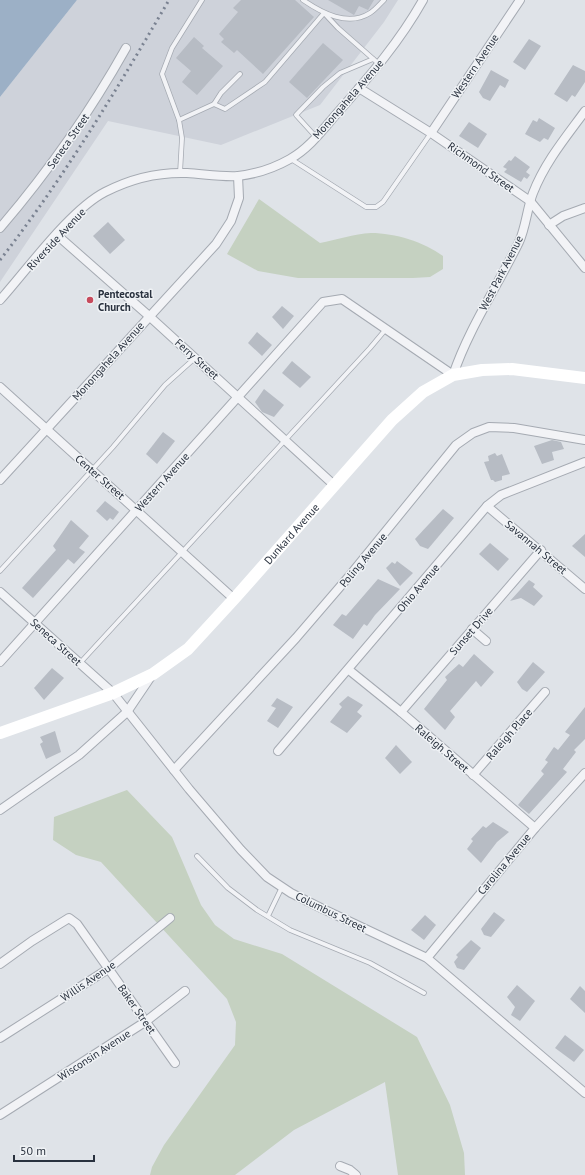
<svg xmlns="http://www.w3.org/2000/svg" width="585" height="1175" font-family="'PT Sans',sans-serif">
<rect width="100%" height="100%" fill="#dfe3e8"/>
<path fill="#ced2da" d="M 77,0 L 398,0 L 384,22 L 320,105 L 221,145 L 108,121 L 0,282 L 0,97 Z"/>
<g fill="#c5d1c1">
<path d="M 259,199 L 320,243 C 336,240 354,234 371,233 C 395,233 424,242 443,256 L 443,269 L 430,277 L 413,278 L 298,278 L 258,271 L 227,254 Z"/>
<path d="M 127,790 L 172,837 L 201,905 L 215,925 L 234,939 L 282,954 L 417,1037 L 450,1105 L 464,1153 L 465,1175 L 398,1175 L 385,1082 L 294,1130 L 235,1175 L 150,1175 L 152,1167 L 164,1145 L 235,1045 L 236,1022 L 227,999 L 101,862 L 76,855 L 53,840 L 54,817 Z"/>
</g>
<path fill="#9cb0c6" d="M 0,0 L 77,0 L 0,97 Z"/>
<g fill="#b7bcc4">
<path d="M 241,0 L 295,0 L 314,17 L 263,74 L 237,50 L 234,53 L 221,42 L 224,39 L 219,34 L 238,12 L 233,8 Z"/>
<path d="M 328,0 L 374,0 L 368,10 L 359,6 L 354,15 Z"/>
<path d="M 194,37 L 204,46 L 202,48 L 223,66 L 197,95 L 182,82 L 191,71 L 176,58 Z"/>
<path d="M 529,39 L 541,46 L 525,70 L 513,62 Z"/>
<path d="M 323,43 L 343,60 L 307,98 L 289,82 Z"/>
<path d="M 573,65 L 585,71 L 585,82 L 575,97 L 572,95 L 567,102 L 554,94 Z"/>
<path d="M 491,70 L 509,80 L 505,88 L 500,85 L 490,101 L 483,98 L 479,92 Z"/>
<path d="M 539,118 L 555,128 L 548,140 L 544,138 L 540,142 L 525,134 L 533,120 L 537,122 Z"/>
<path d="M 469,122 L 487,134 L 478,148 L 459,136 Z"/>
<path d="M 515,156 L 530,167 L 526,172 L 530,175 L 527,179 L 524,177 L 521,182 L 504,172 L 507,169 L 503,167 L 509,160 L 511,161 Z"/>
<path d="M 108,222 L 125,240 L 110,254 L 93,236 Z"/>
<path d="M 282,306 L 294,316 L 283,329 L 272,317 Z"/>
<path d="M 257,332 L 272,345 L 262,356 L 248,343 Z"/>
<path d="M 292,361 L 311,377 L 300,388 L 282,373 Z"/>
<path d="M 264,389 L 284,405 L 274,417 L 262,412 L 255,402 Z"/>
<path d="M 163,432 L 175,441 L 157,464 L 146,454 Z"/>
<path d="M 552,440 L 561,442 L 564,449 L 552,452 L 554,460 L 542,464 L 534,446 Z"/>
<path d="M 495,453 L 497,456 L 502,454 L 510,474 L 502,476 L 502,480 L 495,482 L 493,480 L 491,480 L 484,462 L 489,461 L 488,456 Z"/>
<path d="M 105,501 L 119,512 L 113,520 L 110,518 L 107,521 L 96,511 Z"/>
<path d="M 443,509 L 454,518 L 428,549 L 420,546 L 415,539 Z"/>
<path d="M 71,520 L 89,536 L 79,548 L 85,552 L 74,564 L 68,559 L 33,598 L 22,588 L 56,550 L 53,546 Z"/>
<path d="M 585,534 L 585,557 L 572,546 Z"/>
<path d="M 490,543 L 509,559 L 498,571 L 479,554 Z"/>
<path d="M 397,561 L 413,573 L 400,586 L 386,568 L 392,562 L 395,564 Z"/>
<path d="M 378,579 L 400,589 L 375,615 L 367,626 L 364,624 L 353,639 L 333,625 L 342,614 L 346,616 Z"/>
<path d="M 529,580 L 535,584 L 533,587 L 543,596 L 534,606 L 521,598 L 510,601 Z"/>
<path d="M 474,654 L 494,672 L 481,687 L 476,681 L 450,711 L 455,717 L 445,730 L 424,709 L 447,680 L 445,677 L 459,664 L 463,667 Z"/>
<path d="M 533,662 L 545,672 L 527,692 L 522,689 L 517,682 Z"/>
<path d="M 52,668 L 64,678 L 44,700 L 34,688 Z"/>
<path d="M 348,696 L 363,705 L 357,712 L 362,716 L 347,733 L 330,722 L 342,707 L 339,704 Z"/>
<path d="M 277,698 L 293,707 L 278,728 L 267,721 L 276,708 L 271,706 Z"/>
<path d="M 585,707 L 585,739 L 574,750 L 576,752 L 563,769 L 567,772 L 529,814 L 518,805 L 544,774 L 541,771 L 548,762 L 545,760 L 554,747 L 558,750 L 570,735 L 565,732 Z"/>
<path d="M 55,731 L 61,752 L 46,759 L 40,744 L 43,742 L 40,737 Z"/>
<path d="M 396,745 L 412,762 L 400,774 L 385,758 Z"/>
<path d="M 493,822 L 509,832 L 497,842 L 481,863 L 467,849 L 473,841 L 471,839 L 483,826 L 486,828 Z"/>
<path d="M 494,912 L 505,920 L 491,937 L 484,935 L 481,929 Z"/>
<path d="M 425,915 L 436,925 L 424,940 L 411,930 Z"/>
<path d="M 471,940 L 481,948 L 464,970 L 457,968 L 454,962 L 458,957 L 456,955 Z"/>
<path d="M 517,985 L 535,1001 L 520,1021 L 511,1015 L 515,1007 L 507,997 Z"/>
<path d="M 580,986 L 585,991 L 585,1013 L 570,999 Z"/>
<path d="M 565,1035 L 584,1050 L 574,1062 L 555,1048 Z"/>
</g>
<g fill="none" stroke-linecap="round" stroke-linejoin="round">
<defs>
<g id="lane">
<path d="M 303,0 C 322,13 348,27 370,13 C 375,10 380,4 384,0"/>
<path d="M 214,104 L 221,93 L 240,74"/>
<path d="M 179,120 L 214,104 L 225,109 L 265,82 L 324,13 L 338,28 L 379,64"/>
<path d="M 316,137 L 296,115 L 323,87 L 340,73 L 373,59"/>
<path d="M 291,159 L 366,207 L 376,207 L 383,202 L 431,133"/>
<path d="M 180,173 L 182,138 L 179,120 L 162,74 L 172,48 L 202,0"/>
<path d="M 0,571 L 113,447 L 165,385 L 195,358"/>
<path d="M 80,663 L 370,348 L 386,329"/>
<path d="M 197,856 L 228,888 L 257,910 L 290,930 L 370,963 L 424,993"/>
<path d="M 268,916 L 282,887"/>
</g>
<g id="street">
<path d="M 359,88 L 431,133 L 530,201 L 585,268"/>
<path d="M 431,133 L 520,0"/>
<path d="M 549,225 L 563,216 L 585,208"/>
<path d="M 0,228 C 48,172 90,112 126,48"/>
<path d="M 57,235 L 149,316 L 334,485"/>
<path d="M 0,300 C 27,270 70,210 105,192 C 130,179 158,172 187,173 C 204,174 221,177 238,176 C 256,174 274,168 290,159 C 310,148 324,128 339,111 C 370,76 400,41 423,0"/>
<path d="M 0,387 L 234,599"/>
<path d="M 0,480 L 216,244 L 231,221 L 239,198 L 238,176"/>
<path d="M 487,506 L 585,589"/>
<path d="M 0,592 L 113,693 L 189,789 L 241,850 L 267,877 L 291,893 L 321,908 L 427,958 L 585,1093"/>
<path d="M 472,629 L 486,641"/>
<path d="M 0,662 L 323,302 L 342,299 L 453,375 C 469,328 497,287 519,242 C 526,227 527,208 533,193 C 545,162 566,137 585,111"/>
<path d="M 349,670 L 401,712 L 535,828"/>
<path d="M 401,712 L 541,550"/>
<path d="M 278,751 L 487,506 L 501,495 L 585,462"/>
<path d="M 174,770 L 296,638 L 351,574 L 456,445 L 473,433 L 489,427 L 514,428 L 585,440"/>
<path d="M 473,775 L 545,692"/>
<path d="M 0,810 L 79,755 L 127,712 L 152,675"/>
<path d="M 427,958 L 535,828 L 585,773"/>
<path d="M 0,964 L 32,941 L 69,918 L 77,924 L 175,1063"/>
<path d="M 0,1038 L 108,969 L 170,918"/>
<path d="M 0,1115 L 145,1022 L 185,991"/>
<path d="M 340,1166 L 350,1170 L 356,1175"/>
</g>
</defs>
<use href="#lane" stroke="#a5aab2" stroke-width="5.5"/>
<use href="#street" stroke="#a5aab2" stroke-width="10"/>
<use href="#lane" stroke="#f2f3f6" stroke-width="4"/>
<use href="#street" stroke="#f2f3f6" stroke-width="8"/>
<path stroke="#fff" stroke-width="12" id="s1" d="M 0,733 L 113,693 L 153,674 L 188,649 L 234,599 L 392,420 L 423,392 L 453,375 L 482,370 L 512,369 L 585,378"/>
<path stroke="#7a8291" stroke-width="3" stroke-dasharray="2 4" stroke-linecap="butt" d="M 0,260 C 64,178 117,89 169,0"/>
</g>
<circle fill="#c74a5c" stroke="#eff2f5" stroke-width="1.5" cx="90" cy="300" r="4"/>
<g text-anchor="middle" stroke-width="3" stroke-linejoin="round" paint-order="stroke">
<g font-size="11" fill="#29313e" stroke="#eff2f5">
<text transform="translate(475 66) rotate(-56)" y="4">Western Avenue</text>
<text transform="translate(348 99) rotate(-49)" y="4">Monongahela Avenue</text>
<text transform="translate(68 141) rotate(-55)" y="4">Seneca Street</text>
<text transform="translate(481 167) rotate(35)" y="4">Richmond Street</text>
<text transform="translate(56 239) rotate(-47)" y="4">Riverside Avenue</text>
<text transform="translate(501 273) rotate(-63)" y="4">West Park Avenue</text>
<text transform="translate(197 359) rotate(42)" y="4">Ferry Street</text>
<text transform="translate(108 361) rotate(-48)" y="4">Monongahela Avenue</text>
<text transform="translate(100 477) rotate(41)" y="4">Center Street</text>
<text transform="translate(162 482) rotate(-48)" y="4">Western Avenue</text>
<text dy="4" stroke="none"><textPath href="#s1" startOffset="362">Dunkard Avenue</textPath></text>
<text transform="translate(536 547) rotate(40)" y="4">Savannah Street</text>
<text transform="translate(363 560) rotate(-50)" y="4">Poling Avenue</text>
<text transform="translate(418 588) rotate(-50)" y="4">Ohio Avenue</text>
<text transform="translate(471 631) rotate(-49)" y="4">Sunset Drive</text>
<text transform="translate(56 642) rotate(42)" y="4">Seneca Street</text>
<text transform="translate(509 734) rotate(-49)" y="4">Raleigh Place</text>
<text transform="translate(442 748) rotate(41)" y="4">Raleigh Street</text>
<text transform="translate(504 864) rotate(-50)" y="4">Carolina Avenue</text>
<text transform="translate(331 912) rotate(26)" y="4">Columbus Street</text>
<text transform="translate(88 981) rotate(-34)" y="4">Willis Avenue</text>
<text transform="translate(137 1009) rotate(55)" y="4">Baker Street</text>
<text transform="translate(94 1055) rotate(-33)" y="4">Wisconsin Avenue</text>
</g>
<g font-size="11" font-weight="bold" fill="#29313e" stroke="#eff2f5" text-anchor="start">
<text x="98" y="298">Pentecostal<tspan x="98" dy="13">Church</tspan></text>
</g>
</g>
<path d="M14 1155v6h80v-6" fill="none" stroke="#29313e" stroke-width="2"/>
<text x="20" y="1155" font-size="12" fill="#29313e" stroke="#eff2f5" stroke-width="3" paint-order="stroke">50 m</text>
</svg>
